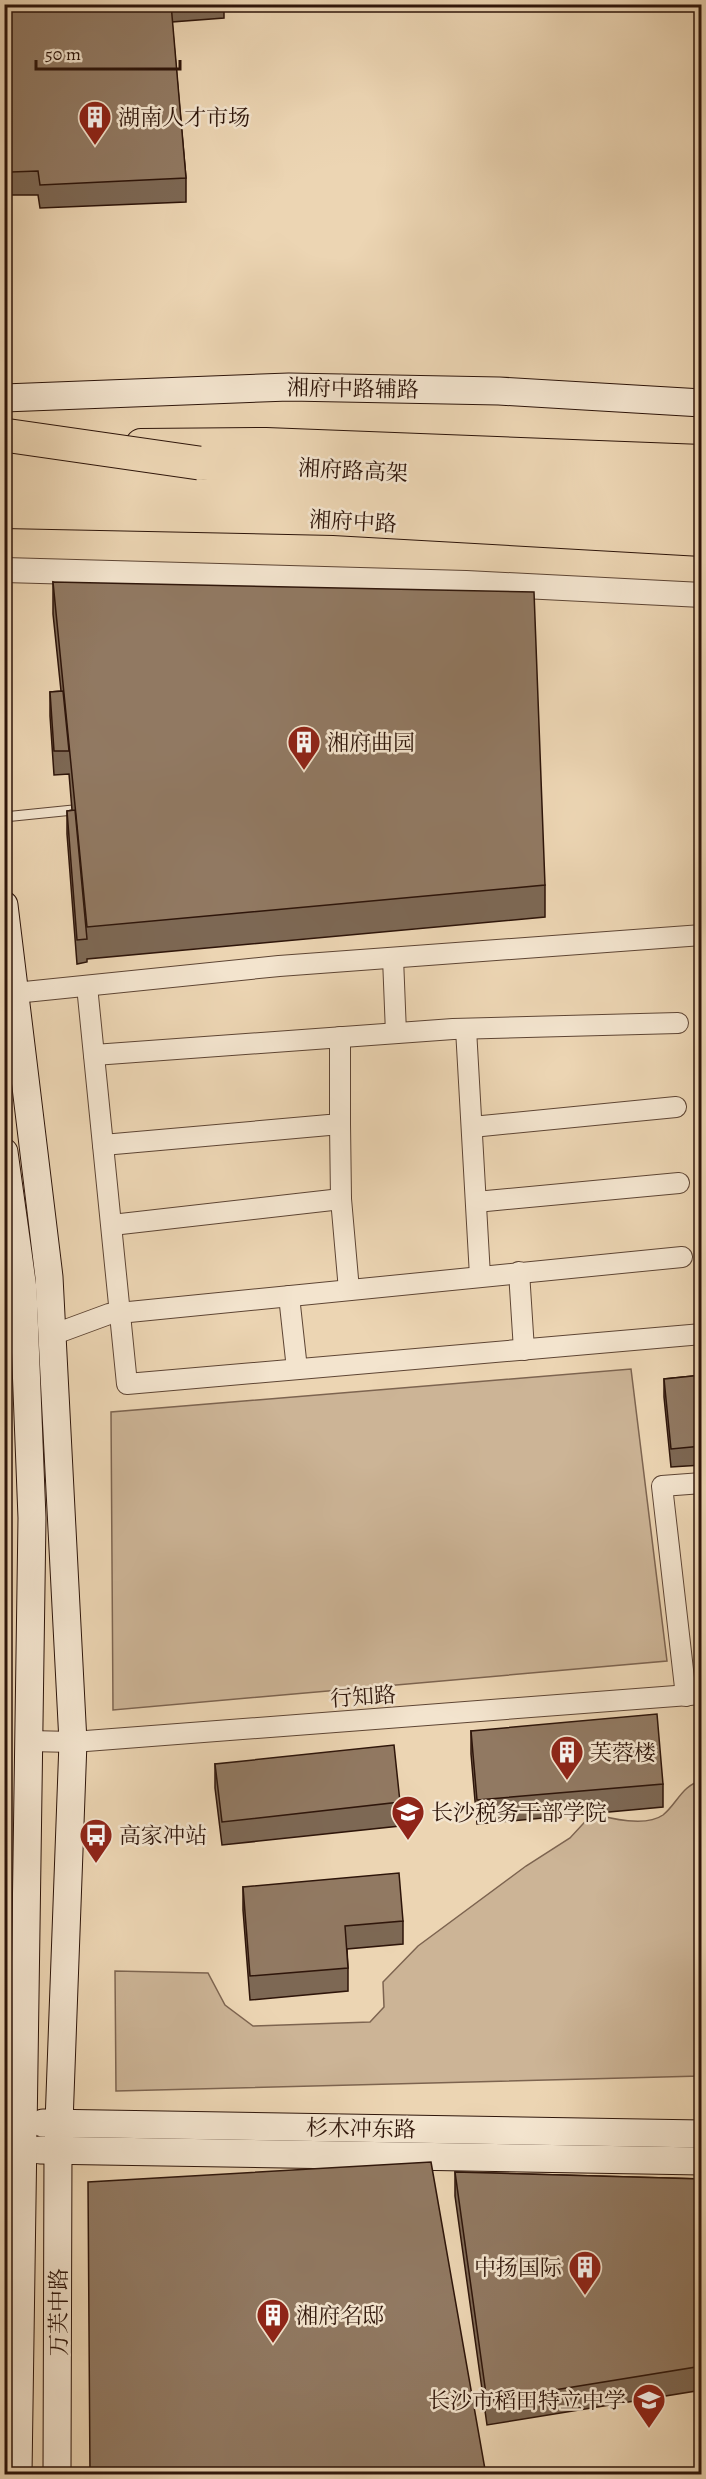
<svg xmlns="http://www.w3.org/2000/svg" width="706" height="2479" font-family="Alegreya,'Noto Serif SC',serif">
<rect width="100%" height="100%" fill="#ecd5b3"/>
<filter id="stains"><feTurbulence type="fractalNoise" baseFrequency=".00333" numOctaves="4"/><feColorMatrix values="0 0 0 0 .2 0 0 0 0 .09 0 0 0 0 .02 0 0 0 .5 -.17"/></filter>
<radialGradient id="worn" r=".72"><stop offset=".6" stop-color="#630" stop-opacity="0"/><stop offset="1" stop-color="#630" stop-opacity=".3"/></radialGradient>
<g fill="#ccb496" stroke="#7d6450" stroke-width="1.5">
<path d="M 631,1369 L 667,1661 L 113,1710 L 111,1412 Z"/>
<path d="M 701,1781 L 701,2076 L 116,2091 L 115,1971 L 208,1973 L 225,2005 L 253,2026 L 370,2022 L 384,2007 L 383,1982 L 418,1946 L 526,1866 L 570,1838 L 593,1813 C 610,1819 646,1827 663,1815 C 677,1804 682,1785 701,1781 Z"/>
</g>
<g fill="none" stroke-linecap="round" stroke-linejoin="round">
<defs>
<path id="service" d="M 4,817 L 83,809"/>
<g id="minor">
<path d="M 393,958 L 396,1033"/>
<path d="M 87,986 L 127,1384 L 702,1334"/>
<path d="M 15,993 L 279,966 L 702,935"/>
<path d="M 466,1029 L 480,1276"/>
<path d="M 94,1055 L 453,1029 L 678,1023"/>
<path d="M 340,1124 L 341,1199 L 349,1290"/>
<path d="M 472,1127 L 676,1107"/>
<path d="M 103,1145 L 340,1124 L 340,1037"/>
<path d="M 476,1202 L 679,1183"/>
<path d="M 112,1225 L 341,1199"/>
<path d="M 519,1272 L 524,1350"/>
<path d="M 289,1296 L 297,1369"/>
<path d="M 52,1335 L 109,1314 L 682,1257"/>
<path d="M 686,1696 L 662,1486 L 702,1483"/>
<path d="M 29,1741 L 73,1742 L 702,1694"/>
</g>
<path id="tertiary" d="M 4,570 L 466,583 L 702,595"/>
<g id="secondary">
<path d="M 4,398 L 289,387 L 499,391 L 702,403"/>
<path d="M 4,905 L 49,1277 L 73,1742 L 58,2150 L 57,2474"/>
<path d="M 4,1152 L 23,1289 L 32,1518 L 18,2474"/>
<path d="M 43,2123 L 702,2134"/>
<path d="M 40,2150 L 702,2161"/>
</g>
<g id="primary">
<path d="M 141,444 L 266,443 L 702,460"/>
<path d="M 4,513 L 334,520 L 702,541"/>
</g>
<g id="trunk">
<path d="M 4,468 L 199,463 L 702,489"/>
<path d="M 4,493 C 237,495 469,502 702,516"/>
</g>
</defs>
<use href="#service" stroke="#5e4534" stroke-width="11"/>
<use href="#minor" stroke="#5e4534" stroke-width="22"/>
<use href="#tertiary" stroke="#5e4534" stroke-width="26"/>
<use href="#secondary" stroke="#2e150a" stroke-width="29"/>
<use href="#primary" stroke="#2e150a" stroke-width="32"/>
<use href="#trunk" stroke="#2e150a" stroke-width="35"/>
<use href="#service" stroke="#f3e4ce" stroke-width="9"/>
<use href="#minor" stroke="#f3e4ce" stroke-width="20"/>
<use href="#tertiary" stroke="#f3e4ce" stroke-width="24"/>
<use href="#secondary" stroke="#f3e4ce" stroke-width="27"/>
<use href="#primary" stroke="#ecd5b3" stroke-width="30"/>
<use href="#trunk" stroke="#ecd5b3" stroke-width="33"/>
<defs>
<path id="trunk-bridge" d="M 4,435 L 199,463"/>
</defs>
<use href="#trunk-bridge" stroke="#2e150a" stroke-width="35" stroke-linecap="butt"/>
<use href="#trunk-bridge" stroke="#ecd5b3" stroke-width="33"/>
</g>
<g fill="#7d6854" stroke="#2e150a" stroke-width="1.5">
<path d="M 4,4 L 224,4 L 224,18 L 172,22 L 186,178 L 186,202 L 40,208 L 38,195 L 11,195 L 4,98 Z"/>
<path d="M 53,582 L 545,885 L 545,917 L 87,959 L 87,962 L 77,964 L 67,834 L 67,811 L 72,810 L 69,774 L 54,775 L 50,716 L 50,692 L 61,691 L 53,614 Z"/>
<path d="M 702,1375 L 702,1465 L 671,1467 L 664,1397 L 664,1379 Z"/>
<path d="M 471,1731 L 663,1784 L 663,1807 L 477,1824 L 471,1754 Z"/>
<path d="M 215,1764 L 400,1802 L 400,1826 L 222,1845 L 215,1788 Z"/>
<path d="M 243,1887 L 403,1921 L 403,1944 L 347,1949 L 348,1968 L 348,1991 L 250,2000 L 243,1910 Z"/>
<path d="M 455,2172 L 702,2179 L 702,2390 L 487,2425 L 455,2196 Z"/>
</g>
<g fill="#917962" stroke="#2e150a" stroke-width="1.5">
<path d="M 4,4 L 171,4 L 186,178 L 40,185 L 38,171 L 11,172 L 4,75 Z"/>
<path d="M 53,582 L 534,592 L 545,885 L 87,927 Z"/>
<path d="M 63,691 L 69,751 L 54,751 L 50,692 Z"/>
<path d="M 75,810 L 87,939 L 77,940 L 67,811 Z"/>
<path d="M 702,1375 L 702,1446 L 671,1449 L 664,1379 Z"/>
<path d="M 657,1714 L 663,1784 L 477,1800 L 471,1731 Z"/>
<path d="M 394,1745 L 400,1802 L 222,1822 L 215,1764 Z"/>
<path d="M 399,1873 L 403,1921 L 345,1926 L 348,1968 L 250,1976 L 243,1887 Z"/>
<path d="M 431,2162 L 486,2475 L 90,2475 L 88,2182 Z"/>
<path d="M 455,2172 L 702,2179 L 702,2366 L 487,2401 Z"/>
</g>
<defs>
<symbol id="building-pin" viewBox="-11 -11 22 30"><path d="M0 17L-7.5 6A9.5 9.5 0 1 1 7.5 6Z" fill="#8f2418" stroke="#f3e4ce"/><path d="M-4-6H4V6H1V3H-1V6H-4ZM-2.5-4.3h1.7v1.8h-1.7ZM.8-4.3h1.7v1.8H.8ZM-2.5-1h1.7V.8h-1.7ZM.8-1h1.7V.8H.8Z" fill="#fff"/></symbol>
<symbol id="school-pin" viewBox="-11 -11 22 30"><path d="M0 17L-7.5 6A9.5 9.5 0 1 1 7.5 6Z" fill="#8f2418" stroke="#f3e4ce"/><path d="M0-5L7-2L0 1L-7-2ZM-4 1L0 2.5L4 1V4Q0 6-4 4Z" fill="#fff"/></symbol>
<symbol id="bus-pin" viewBox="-11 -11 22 30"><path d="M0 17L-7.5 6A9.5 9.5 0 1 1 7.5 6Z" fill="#8f2418" stroke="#f3e4ce"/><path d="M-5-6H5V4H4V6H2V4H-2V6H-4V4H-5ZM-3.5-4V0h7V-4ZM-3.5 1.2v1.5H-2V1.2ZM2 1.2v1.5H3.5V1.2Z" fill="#fff"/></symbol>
</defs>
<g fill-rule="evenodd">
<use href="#building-pin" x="76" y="98" width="38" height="52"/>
<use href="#building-pin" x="285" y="723" width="38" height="52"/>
<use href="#building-pin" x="548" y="1733" width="38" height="52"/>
<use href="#school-pin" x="389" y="1793" width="38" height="52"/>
<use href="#bus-pin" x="77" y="1816" width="38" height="52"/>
<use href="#building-pin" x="566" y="2248" width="38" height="52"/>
<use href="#building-pin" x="254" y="2296" width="38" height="52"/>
<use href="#school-pin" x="630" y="2381" width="38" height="52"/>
</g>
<g text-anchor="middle" stroke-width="5" stroke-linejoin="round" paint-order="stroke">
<g font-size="22" fill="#2e150a" stroke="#f3e4ce" text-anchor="start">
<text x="118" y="125">湖南人才市场</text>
<text x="327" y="750">湘府曲园</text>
<text x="590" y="1760">芙蓉楼</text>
<text x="431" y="1820">长沙税务干部学院</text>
<text x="119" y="1843">高家冲站</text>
<text x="562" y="2275" text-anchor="end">中扬国际</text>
<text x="296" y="2323">湘府名邸</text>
<text x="626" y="2408" text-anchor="end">长沙市稻田特立中学</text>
</g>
<g font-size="22" fill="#2e150a" stroke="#f3e4ce">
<text transform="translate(353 388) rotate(1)" y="8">湘府中路辅路</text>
<text transform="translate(353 470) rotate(3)" y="8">湘府路高架</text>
<text transform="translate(353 521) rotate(3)" y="8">湘府中路</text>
<text transform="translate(363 1696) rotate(-4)" y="8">行知路</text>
<text transform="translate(361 2128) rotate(1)" y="8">杉木冲东路</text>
<text transform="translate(58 2312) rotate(-90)" y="8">万芙中路</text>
</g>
</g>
<rect width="706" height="2479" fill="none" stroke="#ecd5b3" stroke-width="24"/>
<rect x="6" y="6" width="694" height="2467" fill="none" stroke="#2e150a" stroke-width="3"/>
<rect x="12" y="12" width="682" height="2455" fill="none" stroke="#2e150a" stroke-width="1.5"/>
<path d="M36 60v9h144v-9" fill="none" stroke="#2e150a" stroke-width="3"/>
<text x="45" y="60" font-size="18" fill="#2e150a" stroke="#f3e4ce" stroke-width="4.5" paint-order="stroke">50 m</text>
<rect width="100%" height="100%" filter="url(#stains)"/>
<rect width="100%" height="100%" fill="url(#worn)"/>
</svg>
